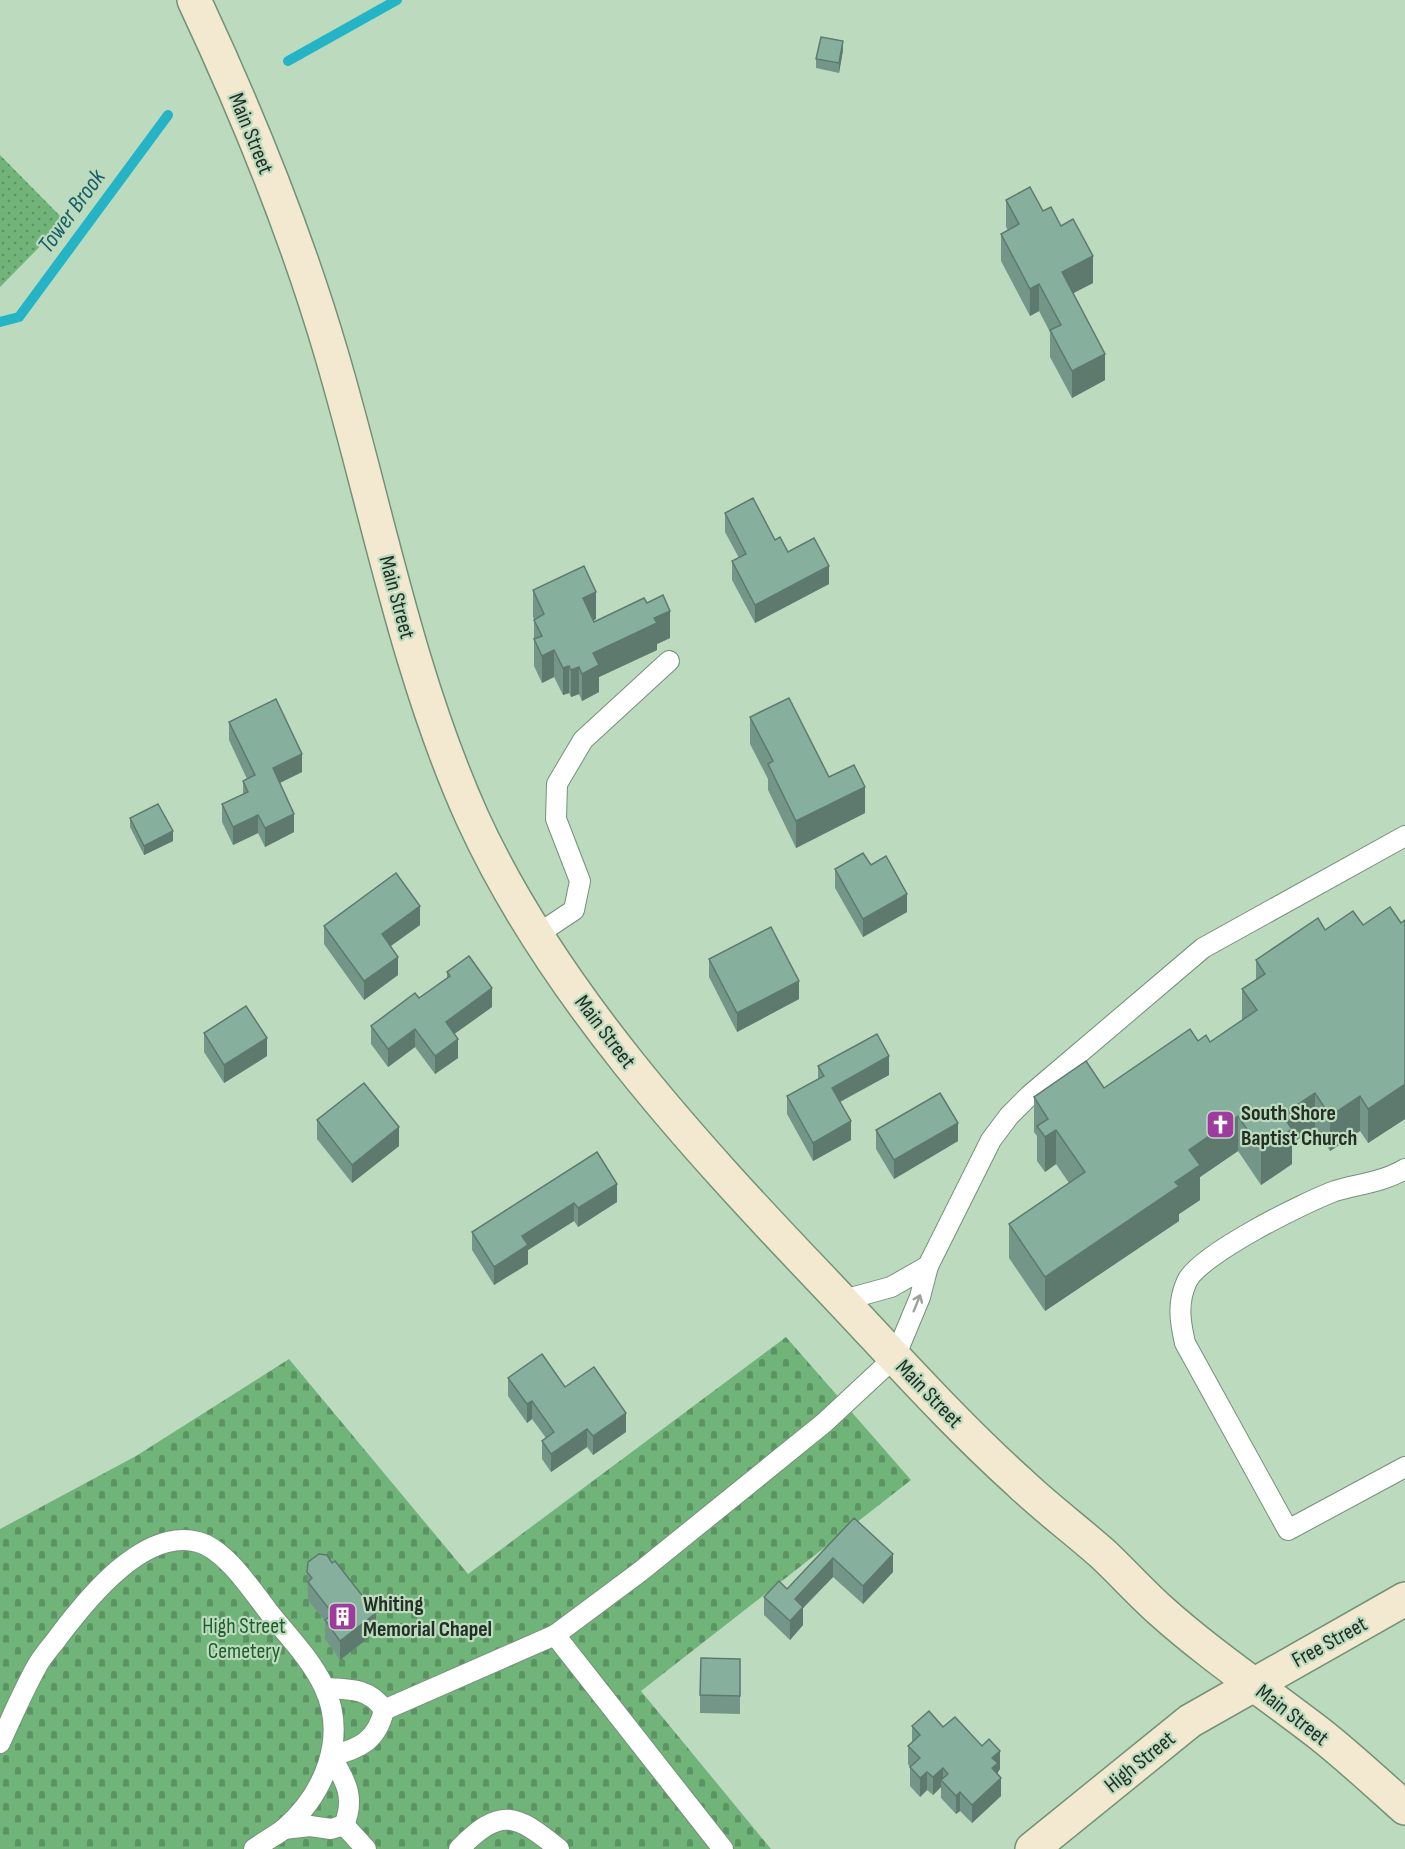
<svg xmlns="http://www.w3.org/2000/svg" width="1405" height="1849" font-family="'Sofia Sans Condensed',sans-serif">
<defs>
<pattern id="cemetery-stones" width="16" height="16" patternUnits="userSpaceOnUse" patternTransform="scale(1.5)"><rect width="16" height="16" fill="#70b479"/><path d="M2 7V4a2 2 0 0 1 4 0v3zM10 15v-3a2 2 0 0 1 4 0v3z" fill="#5c9363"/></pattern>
<pattern id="park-dots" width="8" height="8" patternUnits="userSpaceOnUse" patternTransform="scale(1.5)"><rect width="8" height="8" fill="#70b479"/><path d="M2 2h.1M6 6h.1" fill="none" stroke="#5c9363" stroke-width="1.8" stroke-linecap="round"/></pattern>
</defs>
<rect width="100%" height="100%" fill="#bcdbbe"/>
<path fill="url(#cemetery-stones)" d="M 786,1337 L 911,1480 L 641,1691 L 771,1849 L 0,1849 L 0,1529 L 136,1456 L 289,1359 L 468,1574 Z"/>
<path fill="url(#park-dots)" d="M 0,155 L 65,221 L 0,287 Z"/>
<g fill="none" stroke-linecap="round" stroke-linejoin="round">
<g stroke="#24b4c6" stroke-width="10">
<path d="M 288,61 L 397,0"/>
<path d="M 0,322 L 19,317 L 168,115"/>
</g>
<defs>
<g id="lane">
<path d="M 538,934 L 574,910 L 580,881 L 556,819 L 557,784 L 583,740 L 669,661"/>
<path d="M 1405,1169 C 1383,1182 1359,1184 1335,1191 C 1305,1202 1200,1254 1187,1281 C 1177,1303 1180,1321 1185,1343 L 1288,1530 L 1405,1467"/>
<path d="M 928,1266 L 991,1140 L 1009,1116 L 1030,1095 L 1203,948 L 1405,836"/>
<path d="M 555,1635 L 723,1849"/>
<path d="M 384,1710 L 555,1635 L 641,1571 L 824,1423 L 895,1357 L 920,1297 L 928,1266 L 891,1287 L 840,1301"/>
<path d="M 0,1743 C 12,1717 23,1691 37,1666 C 43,1655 52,1646 59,1636 C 87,1599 144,1527 198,1542 C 225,1549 251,1589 268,1611 C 287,1635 311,1659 324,1687 C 348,1738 324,1794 284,1829 C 275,1836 263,1842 254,1849"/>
<path d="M 344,1825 L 366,1849"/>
<path d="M 284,1829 L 310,1826 L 331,1829 L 344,1825 C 356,1797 345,1780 331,1756 C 359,1749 377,1741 384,1710 C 370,1688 349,1689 325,1688"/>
<path d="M 459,1849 C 501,1806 516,1814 559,1849"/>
</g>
<g id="secondary">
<path d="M 194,0 C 248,115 296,233 332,356 C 377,509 406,670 472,817 C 550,989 694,1146 823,1281 C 887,1348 950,1420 1019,1482 C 1046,1508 1076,1530 1104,1555 C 1123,1573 1141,1593 1160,1610 C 1210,1655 1267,1693 1320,1734 C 1349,1757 1377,1783 1405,1808"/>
<path d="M 1032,1849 L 1190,1721 L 1405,1599"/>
</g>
</defs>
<use href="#lane" stroke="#749177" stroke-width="22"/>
<use href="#secondary" stroke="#749177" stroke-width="36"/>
<use href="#lane" stroke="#fff" stroke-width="20"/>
<use href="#secondary" stroke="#f3e9d0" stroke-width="33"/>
</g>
<g fill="#739688">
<path d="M 843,50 L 839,73 L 816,68 L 816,59 Z"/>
<path d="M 1006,200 L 1043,211 L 1093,283 L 1073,293 L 1105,380 L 1072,398 L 1050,357 L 1050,332 L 1039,311 L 1030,316 L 1001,261 L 1001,234 L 1008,230 L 1006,227 Z"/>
<path d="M 725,513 L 775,540 L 788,552 L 829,584 L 755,623 L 732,580 L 732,561 L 739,558 L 725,532 Z"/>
<path d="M 533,590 L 596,619 L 593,620 L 594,622 L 670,638 L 657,644 L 657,650 L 599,677 L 599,692 L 582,701 L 579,694 L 571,697 L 569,693 L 563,695 L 554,677 L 542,683 L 534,666 L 534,619 L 533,617 Z"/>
<path d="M 750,717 L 829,777 L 865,813 L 796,848 L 768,790 L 768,779 L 750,744 Z"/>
<path d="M 229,722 L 302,772 L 280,783 L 294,832 L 265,847 L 258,833 L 233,845 L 222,822 L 222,804 L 243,794 L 243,781 L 247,779 L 229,740 Z"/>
<path d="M 130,818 L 173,841 L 144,855 L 130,827 Z"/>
<path d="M 871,865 L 907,912 L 863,937 L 835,888 L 835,869 Z"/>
<path d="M 1405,920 L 1405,1119 L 1368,1143 L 1360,1131 L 1330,1151 L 1315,1128 L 1292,1143 L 1292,1164 L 1261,1185 L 1238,1151 L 1200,1177 L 1200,1200 L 1179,1214 L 1179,1221 L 1045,1311 L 1009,1258 L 1009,1224 L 1069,1183 L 1056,1164 L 1045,1172 L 1037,1161 L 1037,1136 L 1034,1132 L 1034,1097 L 1104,1088 L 1198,1041 L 1210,1042 L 1242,1020 L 1242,989 L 1256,980 L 1256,960 L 1325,930 L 1401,923 Z"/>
<path d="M 420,925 L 391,946 L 398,975 L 364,1000 L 324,944 L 324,926 Z"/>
<path d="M 709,959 L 799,999 L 737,1032 L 709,977 Z"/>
<path d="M 447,972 L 492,1007 L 454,1034 L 458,1058 L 435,1074 L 415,1047 L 388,1067 L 371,1044 L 371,1026 L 419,998 L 447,978 Z"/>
<path d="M 204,1033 L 267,1056 L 224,1083 L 204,1052 Z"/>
<path d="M 818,1066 L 889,1075 L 840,1102 L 851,1140 L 813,1161 L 787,1114 L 787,1096 L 818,1079 Z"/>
<path d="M 317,1120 L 399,1146 L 352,1183 L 317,1139 Z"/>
<path d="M 876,1130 L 958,1141 L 894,1179 L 876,1149 Z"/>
<path d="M 597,1152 L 617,1202 L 578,1227 L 574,1221 L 528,1250 L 528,1264 L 494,1285 L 472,1250 L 472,1232 Z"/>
<path d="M 508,1378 L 565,1387 L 626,1432 L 593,1455 L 587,1447 L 551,1472 L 542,1459 L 542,1441 L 546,1438 L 532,1419 L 527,1423 L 508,1396 Z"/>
<path d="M 854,1518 L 893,1572 L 863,1604 L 833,1577 L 803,1608 L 803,1625 L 790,1640 L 764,1615 L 764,1597 L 787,1589 Z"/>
<path d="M 307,1572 L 376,1632 L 340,1660 L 325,1639 L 325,1621 L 308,1600 Z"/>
<path d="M 740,1659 L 740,1714 L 700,1713 L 700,1695 Z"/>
<path d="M 912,1726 L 943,1727 L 1000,1769 L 998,1772 L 998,1774 L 1001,1796 L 972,1823 L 960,1811 L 956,1814 L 941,1798 L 941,1787 L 933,1795 L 927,1790 L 920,1797 L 910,1786 L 910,1767 L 908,1764 L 908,1746 L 912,1742 Z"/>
</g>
<g fill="#5e7a6f">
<path d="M 843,41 L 843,50 L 839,73 L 839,63 Z"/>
<path d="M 1093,256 L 1093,283 L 1062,299 L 1062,272 Z"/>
<path d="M 1039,284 L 1039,311 L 1030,316 L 1030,289 Z"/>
<path d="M 1105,354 L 1105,380 L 1072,398 L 1072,371 Z"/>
<path d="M 829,566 L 829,584 L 755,623 L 755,605 Z"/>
<path d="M 596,592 L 596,619 L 583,625 L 583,598 Z"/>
<path d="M 670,611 L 670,638 L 657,644 L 657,650 L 599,677 L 599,692 L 582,701 L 582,674 L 593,653 L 654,618 Z"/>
<path d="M 554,650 L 554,677 L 542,683 L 542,656 Z"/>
<path d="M 569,666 L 569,693 L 563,695 L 563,668 Z"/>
<path d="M 579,667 L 579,694 L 571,697 L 571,670 Z"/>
<path d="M 302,754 L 302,772 L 273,786 L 273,768 Z"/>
<path d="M 865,787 L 865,813 L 796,848 L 796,821 Z"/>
<path d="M 294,814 L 294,832 L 265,847 L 265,828 Z"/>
<path d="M 258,815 L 258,833 L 233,845 L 233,827 Z"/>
<path d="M 173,831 L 173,841 L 144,855 L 144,846 Z"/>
<path d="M 907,894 L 907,912 L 863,937 L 863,919 Z"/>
<path d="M 420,906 L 420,925 L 382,952 L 382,934 Z"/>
<path d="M 398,957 L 398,975 L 364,1000 L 364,981 Z"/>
<path d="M 799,981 L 799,999 L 737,1032 L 737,1013 Z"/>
<path d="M 492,988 L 492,1007 L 446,1040 L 446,1022 Z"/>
<path d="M 415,1029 L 415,1047 L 388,1067 L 388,1049 Z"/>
<path d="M 267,1038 L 267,1056 L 224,1083 L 224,1065 Z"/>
<path d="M 458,1039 L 458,1058 L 435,1074 L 435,1056 Z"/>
<path d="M 889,1056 L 889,1075 L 832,1106 L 832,1088 Z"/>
<path d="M 1405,1084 L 1405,1119 L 1368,1143 L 1368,1109 Z"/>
<path d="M 1315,1093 L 1315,1128 L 1292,1143 L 1292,1164 L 1261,1185 L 1261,1150 L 1282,1115 Z"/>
<path d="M 1360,1096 L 1360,1131 L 1330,1151 L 1330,1116 Z"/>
<path d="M 1238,1116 L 1238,1151 L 1200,1177 L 1200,1200 L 1179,1214 L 1179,1221 L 1045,1311 L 1045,1277 L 1189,1150 Z"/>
<path d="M 851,1121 L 851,1140 L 813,1161 L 813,1143 Z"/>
<path d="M 958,1123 L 958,1141 L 894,1179 L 894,1160 Z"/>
<path d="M 399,1127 L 399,1146 L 352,1183 L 352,1165 Z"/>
<path d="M 1056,1130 L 1056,1164 L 1045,1172 L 1045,1137 Z"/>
<path d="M 617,1184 L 617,1202 L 578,1227 L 578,1208 Z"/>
<path d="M 574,1203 L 574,1221 L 528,1250 L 528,1264 L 494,1285 L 494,1267 L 522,1236 Z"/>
<path d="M 532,1401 L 532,1419 L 527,1423 L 527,1404 Z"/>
<path d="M 626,1413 L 626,1432 L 593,1455 L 593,1436 Z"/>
<path d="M 587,1429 L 587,1447 L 551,1472 L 551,1454 Z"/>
<path d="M 893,1554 L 893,1572 L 863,1604 L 863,1586 Z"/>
<path d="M 833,1558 L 833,1577 L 803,1608 L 803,1625 L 790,1640 L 790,1621 L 795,1599 Z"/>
<path d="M 376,1613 L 376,1632 L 340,1660 L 340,1641 Z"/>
<path d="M 1000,1751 L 1000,1769 L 998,1772 L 998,1781 L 1001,1778 L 1001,1796 L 972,1823 L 972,1805 L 992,1758 Z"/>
<path d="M 943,1768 L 943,1782 L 941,1780 L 941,1787 L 933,1795 L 933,1777 Z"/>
<path d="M 927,1772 L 927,1790 L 920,1797 L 920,1778 Z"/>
<path d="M 960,1792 L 960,1811 L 956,1814 L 956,1796 Z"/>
</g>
<g fill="#86af9e" stroke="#5e7a6f" stroke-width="1.5">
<path d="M 821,37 L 843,41 L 839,63 L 816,59 Z"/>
<path d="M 1030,187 L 1043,211 L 1051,207 L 1061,226 L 1073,219 L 1093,256 L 1062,272 L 1105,354 L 1072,371 L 1050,330 L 1061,325 L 1039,284 L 1030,289 L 1001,234 L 1019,224 L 1006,200 Z"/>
<path d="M 753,498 L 775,540 L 780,537 L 788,552 L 814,538 L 829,566 L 755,605 L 732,561 L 746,554 L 725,513 Z"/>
<path d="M 584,566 L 596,592 L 583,598 L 594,622 L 644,598 L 647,603 L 663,595 L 670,611 L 654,618 L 657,623 L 593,653 L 599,665 L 582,674 L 579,667 L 571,670 L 569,666 L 563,668 L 554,650 L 542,656 L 534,639 L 542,636 L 534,620 L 544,614 L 533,590 Z"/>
<path d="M 789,698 L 829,777 L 854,765 L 865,787 L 796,821 L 768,764 L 773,761 L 750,717 Z"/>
<path d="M 276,699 L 302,754 L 273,768 L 294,814 L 265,828 L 258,815 L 233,827 L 222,804 L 248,792 L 243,781 L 255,775 L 229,722 Z"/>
<path d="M 158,804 L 173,831 L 144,846 L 130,818 Z"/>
<path d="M 863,853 L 871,865 L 886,856 L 907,894 L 863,919 L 835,869 Z"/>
<path d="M 396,873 L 420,906 L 382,934 L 398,957 L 364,981 L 324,926 Z"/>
<path d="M 1390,907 L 1401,923 L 1405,920 L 1405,1084 L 1368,1109 L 1360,1096 L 1330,1116 L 1315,1093 L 1282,1115 L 1292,1129 L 1261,1150 L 1238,1116 L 1189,1150 L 1200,1165 L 1175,1182 L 1179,1186 L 1045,1277 L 1009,1224 L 1085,1172 L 1056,1130 L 1045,1137 L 1037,1126 L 1048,1119 L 1034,1097 L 1086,1061 L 1104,1088 L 1190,1029 L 1198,1041 L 1206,1035 L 1210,1042 L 1257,1010 L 1242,989 L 1265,974 L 1256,960 L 1318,918 L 1325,930 L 1353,911 L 1363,925 Z"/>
<path d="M 771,927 L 799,981 L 737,1013 L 709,959 Z"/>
<path d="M 469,956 L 492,988 L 446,1022 L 458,1039 L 435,1056 L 415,1029 L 388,1049 L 371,1026 L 415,993 L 419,998 L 450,976 L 447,972 Z"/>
<path d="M 246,1006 L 267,1038 L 224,1065 L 204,1033 Z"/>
<path d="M 877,1034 L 889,1056 L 832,1088 L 851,1121 L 813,1143 L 787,1096 L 824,1076 L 818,1066 Z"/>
<path d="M 364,1083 L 399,1127 L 352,1165 L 317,1120 Z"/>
<path d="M 940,1093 L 958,1123 L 894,1160 L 876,1130 Z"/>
<path d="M 597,1152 L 617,1184 L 578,1208 L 574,1203 L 522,1236 L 528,1245 L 494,1267 L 472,1232 Z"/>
<path d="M 542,1354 L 565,1387 L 594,1367 L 626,1413 L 593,1436 L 587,1429 L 551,1454 L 542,1441 L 554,1432 L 532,1401 L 527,1404 L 508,1378 Z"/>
<path d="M 854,1518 L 893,1554 L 863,1586 L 833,1558 L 795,1599 L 803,1607 L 790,1621 L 764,1597 L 779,1581 L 787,1589 Z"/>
<path d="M 319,1554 L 327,1555 L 332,1563 L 335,1561 L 376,1613 L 340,1641 L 325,1620 L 333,1614 L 308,1582 L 312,1578 L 307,1572 L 308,1562 Z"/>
<path d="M 701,1658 L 740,1659 L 740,1696 L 700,1695 Z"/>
<path d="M 929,1711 L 943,1727 L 955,1717 L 982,1746 L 989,1739 L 1000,1751 L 992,1758 L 998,1763 L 992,1768 L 1001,1778 L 972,1805 L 960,1792 L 956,1796 L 941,1780 L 948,1774 L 943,1768 L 933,1777 L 927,1772 L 920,1778 L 910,1767 L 920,1758 L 908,1746 L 920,1735 L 912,1726 Z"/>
</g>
<defs><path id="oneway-shaft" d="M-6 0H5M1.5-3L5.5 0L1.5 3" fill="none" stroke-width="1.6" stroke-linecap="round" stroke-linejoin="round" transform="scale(1.5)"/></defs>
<use stroke="#9ca19c" href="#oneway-shaft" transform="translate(917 1303) rotate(-68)"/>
<defs>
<symbol id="church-square" viewBox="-11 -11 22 22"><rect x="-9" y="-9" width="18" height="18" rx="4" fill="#9f3a9f" stroke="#bcdbbe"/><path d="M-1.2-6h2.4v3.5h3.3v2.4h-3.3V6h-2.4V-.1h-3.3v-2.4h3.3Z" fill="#fff"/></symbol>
<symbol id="building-square" viewBox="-11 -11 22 22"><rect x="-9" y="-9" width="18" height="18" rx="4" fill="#9f3a9f" stroke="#bcdbbe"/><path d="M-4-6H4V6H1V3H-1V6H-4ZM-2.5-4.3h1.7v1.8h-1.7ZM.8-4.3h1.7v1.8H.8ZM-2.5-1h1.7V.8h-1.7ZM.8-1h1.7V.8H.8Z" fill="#fff"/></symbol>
</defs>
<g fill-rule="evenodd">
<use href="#church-square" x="1204" y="1108" width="33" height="33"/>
<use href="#building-square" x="326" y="1600" width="33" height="33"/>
</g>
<g text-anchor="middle" stroke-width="4.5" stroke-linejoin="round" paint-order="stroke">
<g font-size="22" fill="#232f24" stroke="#bcdbbe">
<text transform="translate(252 133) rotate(68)" y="8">Main Street</text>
<text transform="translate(398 597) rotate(75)" y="8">Main Street</text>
<text transform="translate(606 1031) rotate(53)" y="8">Main Street</text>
<text transform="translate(930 1393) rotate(46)" y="8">Main Street</text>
<text transform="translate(1329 1641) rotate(-29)" y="8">Free Street</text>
<text transform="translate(1293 1714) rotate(38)" y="8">Main Street</text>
<text transform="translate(1139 1761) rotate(-39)" y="8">High Street</text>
</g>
<g font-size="22" font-weight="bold" fill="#232f24" stroke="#bcdbbe" text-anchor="start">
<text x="1241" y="1120">South Shore<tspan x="1241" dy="25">Baptist Church</tspan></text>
<text x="363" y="1611">Whiting<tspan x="363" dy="25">Memorial Chapel</tspan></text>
</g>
<g font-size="22" fill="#1d5e2b" stroke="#bcdbbe">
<text x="244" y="1633">High Street<tspan x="244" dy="25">Cemetery</tspan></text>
</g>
<g font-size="24" font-style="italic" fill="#165f68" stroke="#bcdbbe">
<text transform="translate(71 211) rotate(-54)" y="8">Tower Brook</text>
</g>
</g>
</svg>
